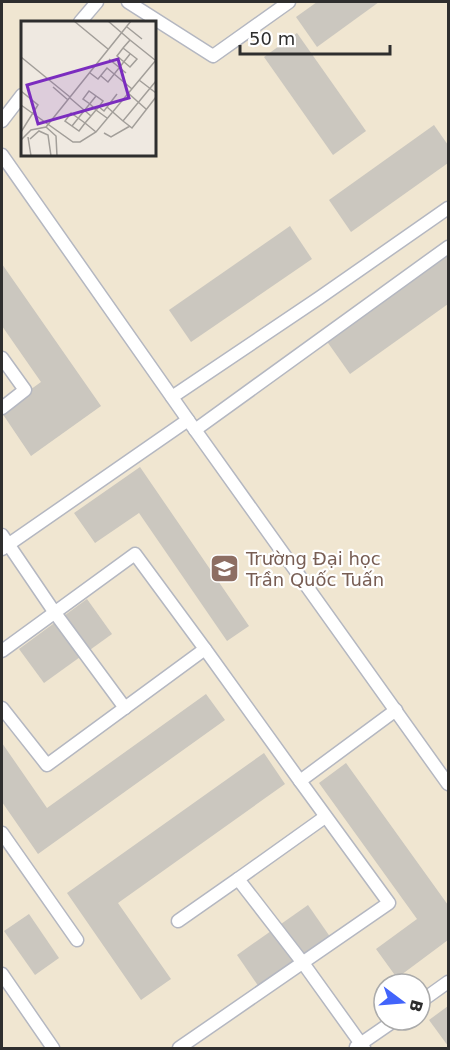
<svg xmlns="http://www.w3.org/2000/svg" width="450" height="1050" font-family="'DejaVu Sans',sans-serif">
<rect width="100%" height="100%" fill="#efe9e1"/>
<path fill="#f0e6d1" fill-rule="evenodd" d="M 2,2 L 448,2 L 448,1048 L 2,1048 ZM 22,22 L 154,22 L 154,154 L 22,154 ZM 384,984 L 420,984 L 420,1020 L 384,1020 Z"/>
<g fill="#cbc7bf">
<path d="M 317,2 L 379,2 L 317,47 L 296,17 Z"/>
<path d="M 297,33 L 366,131 L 333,155 L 264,57 Z"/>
<path d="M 434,125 L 448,145 L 448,163 L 351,232 L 329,200 Z"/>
<path d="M 290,226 L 312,259 L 191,342 L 169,310 Z"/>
<path d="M 448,242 L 448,304 L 350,374 L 321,333 Z"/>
<path d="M 2,264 L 101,406 L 31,456 L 2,413 L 2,410 L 41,382 L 2,326 Z"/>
<path d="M 140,467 L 249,626 L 227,641 L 139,513 L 95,543 L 74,513 Z"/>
<path d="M 87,599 L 112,634 L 44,683 L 19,649 Z"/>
<path d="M 206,694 L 225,720 L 38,854 L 2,802 L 2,743 L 47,808 Z"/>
<path d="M 264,753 L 285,784 L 118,903 L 171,979 L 141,1000 L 67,893 Z"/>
<path d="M 346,763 L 448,905 L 448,940 L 397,978 L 376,949 L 417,919 L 319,783 Z"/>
<path d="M 308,905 L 333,941 L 261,990 L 237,955 Z"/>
<path d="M 29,914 L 59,958 L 35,975 L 4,931 Z"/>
<path d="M 448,1006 L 448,1046 L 429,1020 Z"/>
</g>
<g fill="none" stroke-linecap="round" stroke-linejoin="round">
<defs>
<g id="service">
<path d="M 128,2 L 213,56 L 289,2"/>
<path d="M 80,22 L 97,2"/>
<path d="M 2,121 L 22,95"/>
<path d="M 2,155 L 188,420 L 448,784"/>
<path d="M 2,358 L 25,390 L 2,408"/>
<path d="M 172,397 L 319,298 L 448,208"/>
<path d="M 195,430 L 448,247"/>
<path d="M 2,535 L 55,613 L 125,708"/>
<path d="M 2,549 L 188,420"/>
<path d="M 205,649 L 300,781"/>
<path d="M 2,651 L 135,554 L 205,649 L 47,765 L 2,708"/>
<path d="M 325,817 L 238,879 L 303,963 L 364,1048"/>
<path d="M 2,833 L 77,940"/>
<path d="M 178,921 L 238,879"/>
<path d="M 2,974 L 53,1048"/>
<path d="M 420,1002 L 448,982"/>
<path d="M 356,1047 L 395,1020"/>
<path d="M 179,1048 L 389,903 L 300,781 L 396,710"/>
</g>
</defs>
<use href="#service" stroke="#b4b7c1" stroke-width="15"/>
<use href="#service" stroke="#fff" stroke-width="12"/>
</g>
<defs>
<symbol id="university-square" viewBox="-11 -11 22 22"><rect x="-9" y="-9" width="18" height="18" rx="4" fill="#8d6e63" stroke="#fff"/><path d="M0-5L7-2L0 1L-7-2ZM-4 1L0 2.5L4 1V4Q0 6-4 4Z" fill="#fff"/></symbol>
</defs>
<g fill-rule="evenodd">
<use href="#university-square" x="208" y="552" width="33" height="33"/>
</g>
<g text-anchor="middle" stroke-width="4.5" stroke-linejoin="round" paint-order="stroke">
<g font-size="18" fill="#785e54" stroke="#fff" text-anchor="start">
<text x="246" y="565">Trường Đại học<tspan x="246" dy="21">Trần Quốc Tuấn</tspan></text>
</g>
</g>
<g transform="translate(21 21)">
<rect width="135" height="135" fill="#efe9e1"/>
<path fill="none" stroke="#a29e99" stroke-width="1.5" d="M 53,0 L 87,28M 87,0 L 109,19 L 102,27M 106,6 L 121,18M 109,19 L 134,39M 102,27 L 116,38 L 109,46 L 96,35 ZM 0,36 L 49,76M 88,38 L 105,52M 69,52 L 77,58 L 86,47 L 111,68M 80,55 L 87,61 L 109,33M 118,59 L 135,72M 32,66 L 47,79M 0,70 L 17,84 L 0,111M 107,72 L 125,88M 49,77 L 70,95M 0,84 L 52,121 L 59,121 L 75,111 L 135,39M 78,86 L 83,90 L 96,73M 86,86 L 102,100 L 135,60M 102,100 L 111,107 L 135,76M 51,105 L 75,75M 25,106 L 35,115 L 36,135M 75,111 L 64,102 L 50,92 L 44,100 L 58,110 L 64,102 L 70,95 L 75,89 L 78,86 L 82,80 L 68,70 L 62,78 L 69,83 L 75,89 L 86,97M 83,112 L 90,116 L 109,105M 7,116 L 10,135M 9,118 L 18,110 L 27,114 L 30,135M 0,119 L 10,109 L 25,106 L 110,0"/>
<path fill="#7b2cbf" fill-opacity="0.15" stroke="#7b2cbf" stroke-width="3" d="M 97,38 L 108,77 L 17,103 L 6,64 Z"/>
<rect width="135" height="135" fill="none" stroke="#2e2e2e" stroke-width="3"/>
</g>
<rect width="450" height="1050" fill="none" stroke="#2e2e2e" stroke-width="6"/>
<g transform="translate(402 1002) rotate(106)"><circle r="28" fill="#ffffff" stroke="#ababab" stroke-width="1.5"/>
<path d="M0-4.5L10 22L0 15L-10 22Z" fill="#4264fb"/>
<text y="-9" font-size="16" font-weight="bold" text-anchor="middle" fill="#2e2e2e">B</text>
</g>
<path d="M240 45v9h150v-9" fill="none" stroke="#2e2e2e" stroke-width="3"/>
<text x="249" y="45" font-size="18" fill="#2e2e2e" stroke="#ffffff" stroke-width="4.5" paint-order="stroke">50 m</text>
</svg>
